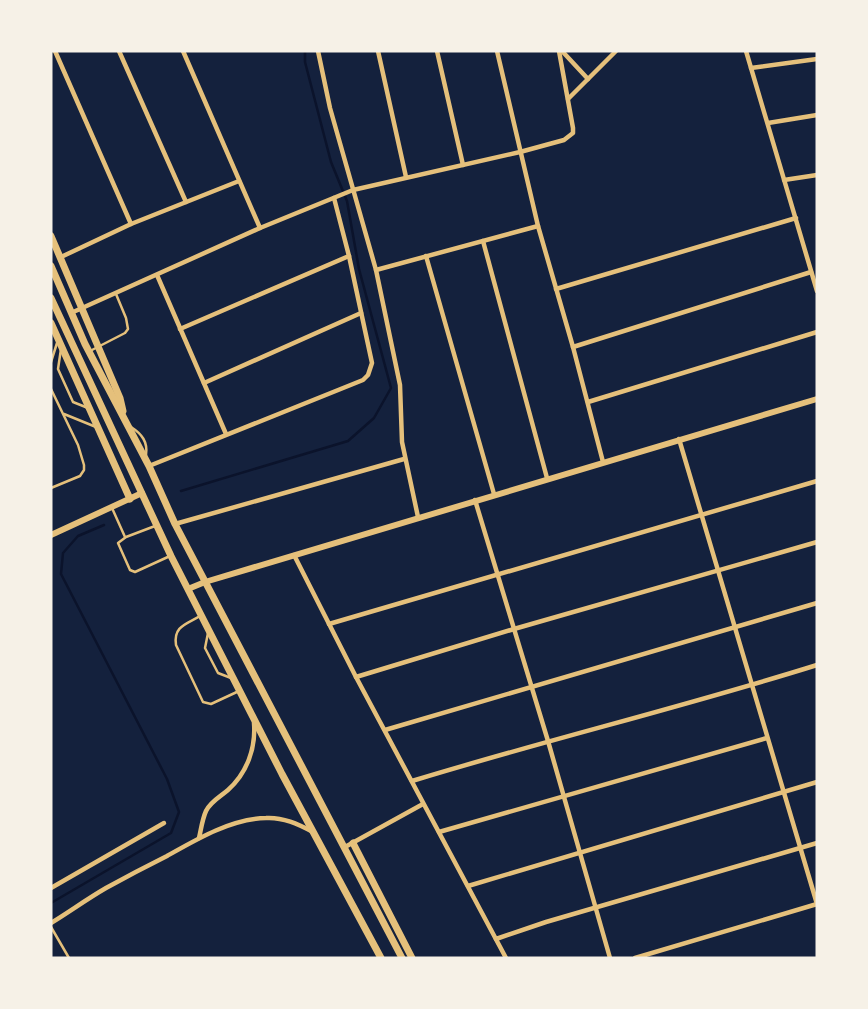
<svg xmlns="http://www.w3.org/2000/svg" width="868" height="1009" font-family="'Sofia Sans Condensed',sans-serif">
<rect width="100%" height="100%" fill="#14213d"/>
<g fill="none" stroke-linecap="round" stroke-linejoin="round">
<g stroke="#0b132b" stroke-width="2.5">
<path d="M 181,491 L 348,441 L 374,418 L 391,388 L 359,269 L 347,201 L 331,162 L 305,62 L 305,51"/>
<path d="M 51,903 L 171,833 L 179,812 L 167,779 L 61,574 L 63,553 L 78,536 L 104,525"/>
</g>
<g stroke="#e5c07b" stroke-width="2.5">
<path d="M 61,349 L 58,369 L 73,402 L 88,408"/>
<path d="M 90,351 L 125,333 L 128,329 L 126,318 L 116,294"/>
<path d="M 51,362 L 57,343"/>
<path d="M 51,389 L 78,445 L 84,465 L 84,470 L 80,476 L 51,488"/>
<path d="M 64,414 L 96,427"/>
<path d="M 131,427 C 142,434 148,442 146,455"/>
<path d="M 112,508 L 125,537"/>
<path d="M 155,526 L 126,537 L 118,543 L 130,570 L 135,572 L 170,556"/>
<path d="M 200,616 C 187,624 173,626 176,645 L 203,702 L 211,704 L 239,691"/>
<path d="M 208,633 L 205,648 L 218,673 L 231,678"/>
<path d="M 51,927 L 69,958"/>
</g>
<g stroke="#e5c07b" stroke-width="4.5">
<path d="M 55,51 L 131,224"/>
<path d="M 119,51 L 186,202"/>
<path d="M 183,51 L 260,228"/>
<path d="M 318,51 L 330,108 L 376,270 L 400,385 L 402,442 L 418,517"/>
<path d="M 378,51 L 406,177"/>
<path d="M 437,51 L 463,165"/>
<path d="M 497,51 L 538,226 L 573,347 L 603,462"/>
<path d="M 562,51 L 588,79"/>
<path d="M 746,51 L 817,291"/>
<path d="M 751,68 L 817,59"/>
<path d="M 568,99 L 616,51"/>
<path d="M 768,123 L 817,115"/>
<path d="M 784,180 L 817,175"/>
<path d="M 483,241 L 547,478"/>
<path d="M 426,256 L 494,494"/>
<path d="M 61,257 L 131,224 L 239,181"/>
<path d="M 376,270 L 538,226"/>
<path d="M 157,275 L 226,434"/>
<path d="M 556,289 L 796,218"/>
<path d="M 71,313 L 260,228 L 353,190 L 520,152 L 564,140 L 573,133 L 573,128 L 559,51"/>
<path d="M 180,329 L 349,256"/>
<path d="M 573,347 L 811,272"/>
<path d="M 204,383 L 361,313"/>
<path d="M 588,402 L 817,332"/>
<path d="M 149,466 L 363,380 L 368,375 L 372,363 L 349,256 L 334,198"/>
<path d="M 475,500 L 548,741 L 610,958"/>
<path d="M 175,524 L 404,459"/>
<path d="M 294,555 L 356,677 L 506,958"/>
<path d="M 329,624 L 817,481"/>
<path d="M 356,677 L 514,629 L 817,542"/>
<path d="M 385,730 L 817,603"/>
<path d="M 412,781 C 546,740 683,707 817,665"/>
<path d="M 439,832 L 767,738"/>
<path d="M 199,838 C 201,830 202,820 206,811 C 210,802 221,796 228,790 C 247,773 256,748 254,723"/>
<path d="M 345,847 L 423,804"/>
<path d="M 468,886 L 817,782"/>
<path d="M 51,888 L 164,823"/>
<path d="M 51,923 C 69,912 87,899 106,888 C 126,877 147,866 167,856 C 197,839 231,819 266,818 C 283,817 298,824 313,832"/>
<path d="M 496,939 L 546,922 L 817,843"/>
<path d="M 635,958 L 817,904 L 679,439"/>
</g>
<g stroke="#e5c07b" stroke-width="6">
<path d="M 51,535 L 142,493"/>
<path d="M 188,589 L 205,582 L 817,399"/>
</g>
<g stroke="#e5c07b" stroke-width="7">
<path d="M 51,236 L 120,398 L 123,411"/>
<path d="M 51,266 L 85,344 L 149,466 L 175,524 L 402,958"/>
<path d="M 51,298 L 171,556 L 282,774 L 381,958"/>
<path d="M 51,323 L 130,499"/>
<path d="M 353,843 L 412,958"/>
</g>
</g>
<rect width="868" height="1009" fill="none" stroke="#f6f1e7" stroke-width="105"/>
</svg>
